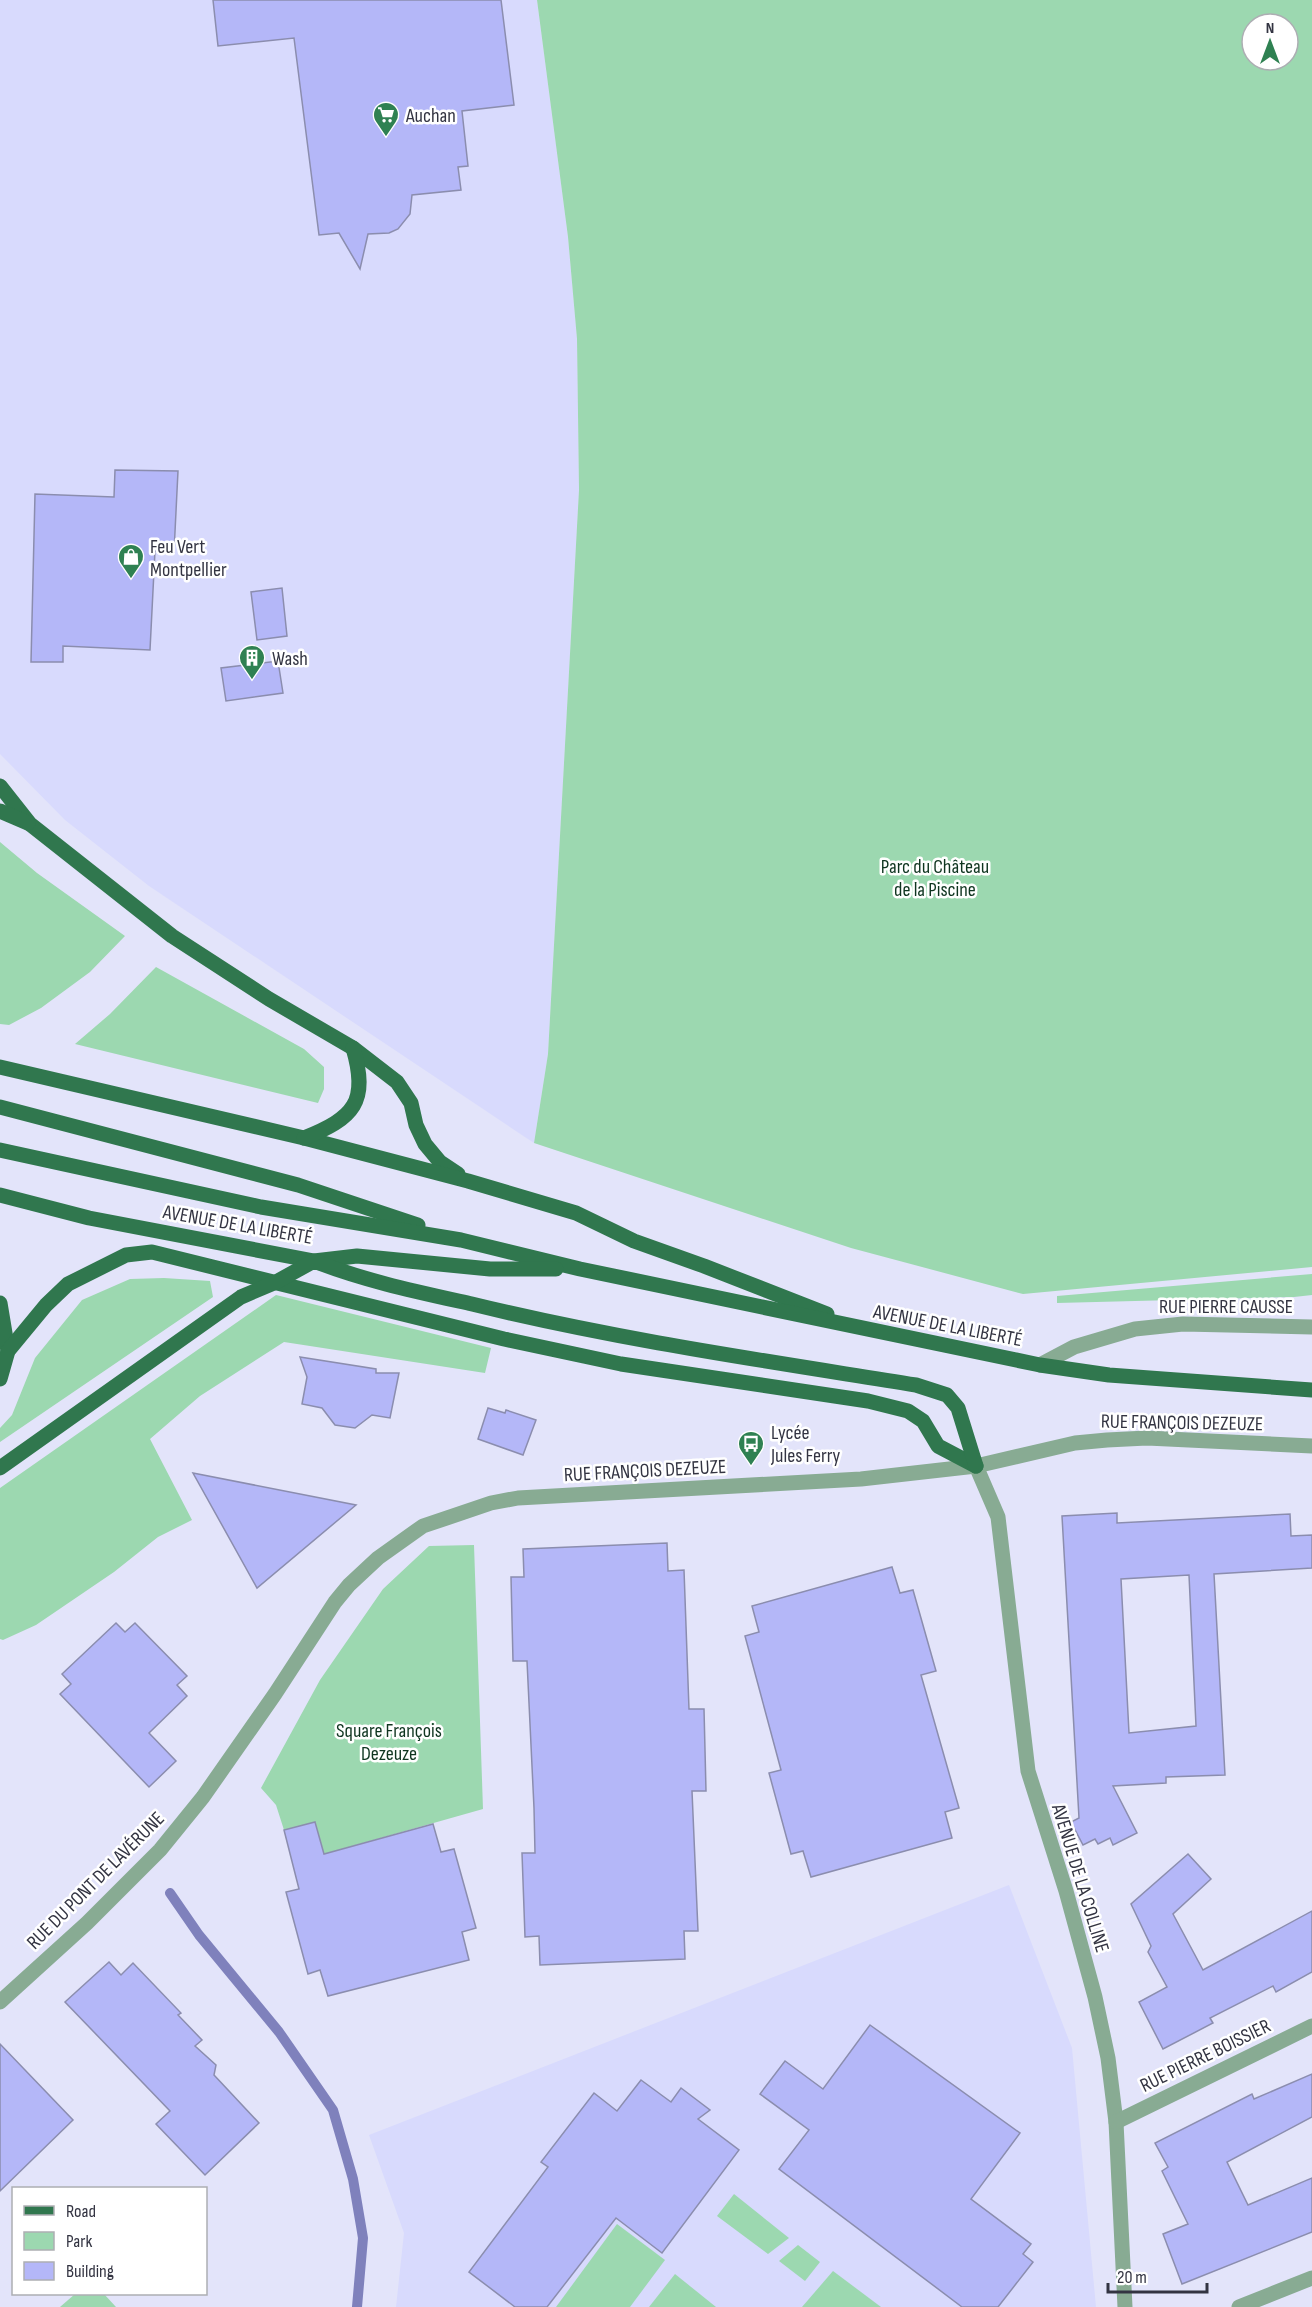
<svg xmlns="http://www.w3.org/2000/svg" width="1312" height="2307" font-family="'Sofia Sans Condensed',sans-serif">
<rect width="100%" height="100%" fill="#e3e4fa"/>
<g fill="#d8dafd">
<path d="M 0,0 L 537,0 L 568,237 L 577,339 L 579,490 L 548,1054 L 534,1143 L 149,886 L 65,820 L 0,754 Z"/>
<path d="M 1009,1885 L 1072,2048 L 1096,2307 L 396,2307 L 404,2233 L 369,2135 Z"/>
</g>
<g fill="#9cd8b0" fill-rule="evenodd">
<path d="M 537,0 L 1312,0 L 1312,1267 L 1023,1294 L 851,1248 L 534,1143 L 548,1054 L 579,490 L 577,339 L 568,237 ZM 1252,24 L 1288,24 L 1288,60 L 1252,60 Z"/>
<path d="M 0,842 L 37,873 L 125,936 L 90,972 L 41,1008 L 9,1025 L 0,1024 Z"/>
<path d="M 156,967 L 304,1049 L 324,1067 L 324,1089 L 318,1103 L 75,1044 L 110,1014 Z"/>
<path d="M 1312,1274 L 1312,1295 L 1294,1297 L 1057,1303 L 1057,1296 Z"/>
<path d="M 164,1278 L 210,1281 L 213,1297 L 0,1442 L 0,1428 L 12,1415 L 35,1358 L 82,1300 L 130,1279 Z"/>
<path d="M 276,1295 L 491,1348 L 485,1373 L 284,1342 L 200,1396 L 150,1439 L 192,1520 L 158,1537 L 114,1572 L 36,1625 L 3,1640 L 0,1639 L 0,1488 Z"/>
<path d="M 474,1545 L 483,1809 L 324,1854 L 315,1822 L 284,1830 L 276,1805 L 261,1788 L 320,1680 L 383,1589 L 429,1546 Z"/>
<path d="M 734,2194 L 789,2238 L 768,2254 L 717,2216 Z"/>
<path d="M 617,2224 L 665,2260 L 630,2307 L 556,2307 Z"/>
<path d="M 798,2245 L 820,2262 L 805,2281 L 779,2261 Z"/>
<path d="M 833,2271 L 881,2307 L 802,2307 Z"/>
<path d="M 675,2274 L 716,2307 L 649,2307 Z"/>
<path d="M 75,2294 L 104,2294 L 116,2307 L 60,2307 Z"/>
</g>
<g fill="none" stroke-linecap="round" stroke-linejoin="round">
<path stroke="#7f81bc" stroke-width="10" d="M 170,1893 L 199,1935 L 279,2032 L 333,2110 L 353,2179 L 363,2238 L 357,2307"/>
</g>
<g fill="#b4b7f8" stroke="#8b8dae" stroke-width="1.5" fill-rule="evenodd">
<path d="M 213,0 L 501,0 L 514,105 L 462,111 L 468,166 L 458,167 L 461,190 L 412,195 L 410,214 L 398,229 L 389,233 L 368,234 L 360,269 L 339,233 L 319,235 L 294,38 L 218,46 Z"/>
<path d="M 115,470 L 178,471 L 174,552 L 155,551 L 150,650 L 63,646 L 63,662 L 31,662 L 35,494 L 114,497 Z"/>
<path d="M 282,588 L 287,636 L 257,640 L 251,592 Z"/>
<path d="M 278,661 L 283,693 L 226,701 L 221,668 Z"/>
<path d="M 300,1357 L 376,1369 L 376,1373 L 399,1373 L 390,1418 L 372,1415 L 355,1428 L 335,1425 L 322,1408 L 302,1404 L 307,1377 Z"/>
<path d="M 488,1408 L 505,1413 L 506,1410 L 536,1420 L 523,1455 L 478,1439 Z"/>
<path d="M 193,1473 L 356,1505 L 257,1588 Z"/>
<path d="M 1117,1513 L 1117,1523 L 1290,1514 L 1291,1536 L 1312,1535 L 1312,1568 L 1214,1574 L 1225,1775 L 1166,1777 L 1166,1783 L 1113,1786 L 1137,1833 L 1113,1845 L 1110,1838 L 1098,1844 L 1095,1839 L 1083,1845 L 1071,1822 L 1079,1818 L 1062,1516 ZM 1189,1575 L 1196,1726 L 1129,1733 L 1121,1579 Z"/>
<path d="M 667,1543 L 668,1571 L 684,1570 L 689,1709 L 704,1709 L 706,1791 L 692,1791 L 698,1931 L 684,1931 L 685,1959 L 540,1965 L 539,1936 L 525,1937 L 522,1853 L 535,1853 L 534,1808 L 527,1661 L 513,1661 L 511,1577 L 524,1577 L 523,1549 Z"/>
<path d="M 892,1567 L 900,1593 L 913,1590 L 936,1671 L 921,1675 L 959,1808 L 945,1812 L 952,1838 L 811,1877 L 803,1851 L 791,1854 L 769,1773 L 781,1770 L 745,1636 L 759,1632 L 752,1606 Z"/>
<path d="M 116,1623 L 125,1632 L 135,1623 L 187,1676 L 177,1685 L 187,1696 L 149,1733 L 176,1761 L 149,1787 L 60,1694 L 71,1684 L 62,1674 Z"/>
<path d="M 315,1822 L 324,1854 L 433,1824 L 441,1852 L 454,1849 L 476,1928 L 462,1932 L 469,1960 L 328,1996 L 320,1970 L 308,1974 L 286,1892 L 299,1889 L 284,1830 Z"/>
<path d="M 1188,1854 L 1211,1879 L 1173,1914 L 1203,1970 L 1312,1911 L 1312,1972 L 1276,1992 L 1273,1986 L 1210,2018 L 1213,2023 L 1163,2049 L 1139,2002 L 1167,1987 L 1148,1952 L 1151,1946 L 1131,1904 Z"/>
<path d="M 109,1962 L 121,1975 L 133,1963 L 181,2013 L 178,2015 L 202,2040 L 195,2046 L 216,2065 L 214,2075 L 259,2123 L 205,2175 L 156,2124 L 170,2111 L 65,2002 Z"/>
<path d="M 870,2025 L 1020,2133 L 971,2199 L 1031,2244 L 1023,2254 L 1033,2262 L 998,2307 L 962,2307 L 779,2169 L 809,2130 L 760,2094 L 785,2061 L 823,2089 Z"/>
<path d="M 0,2044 L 73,2120 L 0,2191 Z"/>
<path d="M 1312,2074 L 1312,2117 L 1227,2162 L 1248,2205 L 1312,2178 L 1312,2232 L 1182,2284 L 1163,2234 L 1188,2224 L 1162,2171 L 1168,2167 L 1155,2143 L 1252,2094 L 1254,2099 Z"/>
<path d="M 641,2080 L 671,2102 L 681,2088 L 710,2110 L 698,2119 L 739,2150 L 662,2253 L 616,2218 L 547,2307 L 515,2307 L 469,2272 L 548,2167 L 541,2162 L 594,2093 L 617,2111 Z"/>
</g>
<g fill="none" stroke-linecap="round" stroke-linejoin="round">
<g stroke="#88ab93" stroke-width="15">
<path d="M 1040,1365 L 1074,1347 L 1135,1329 L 1183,1324 L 1312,1327"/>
<path d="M 976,1466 L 998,1517 L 1028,1771 L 1066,1891 L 1095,1997 L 1108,2058 L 1116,2122 L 1125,2307"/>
<path d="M 1116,2122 L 1312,2026"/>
<path d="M 1239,2307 L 1312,2278"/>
</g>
<path stroke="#88ab93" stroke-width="15" d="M 0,2002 L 87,1923 L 160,1850 L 203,1797 L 275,1694 L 335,1602 L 349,1585 L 378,1558 L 423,1526 L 491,1503 L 518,1498 L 861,1479 L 976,1466 L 1075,1443 L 1107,1440 L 1147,1438 L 1312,1446"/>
<g stroke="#30774e" stroke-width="15">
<path d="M 0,786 L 30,824 L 172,936 L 269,999 L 353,1048 L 397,1082 L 411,1103 L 416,1125 L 425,1144 L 440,1162 L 458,1174"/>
<path d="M 0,811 L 28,823"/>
<path d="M 0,1067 L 304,1138 L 468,1181 L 576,1213 L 634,1241 L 704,1266 L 827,1314"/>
<path d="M 0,1107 L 298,1185 L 418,1225"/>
<path d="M 304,1138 C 354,1118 369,1102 353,1048"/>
<path d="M 0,1150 L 261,1207 L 461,1240 L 580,1269 L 1040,1365 L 1109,1375 L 1312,1390"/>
<path d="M 0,1195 L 89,1218 L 314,1261 L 357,1256 L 490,1269 L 556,1269"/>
<path d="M 0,1303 L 8,1351"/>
<path d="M 0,1379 L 8,1351 L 46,1305 L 68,1284 L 126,1255 L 152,1252 L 504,1339 L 621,1364 L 868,1401 L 908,1411 L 923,1421 L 938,1446 L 976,1466"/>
<path d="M 0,1468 L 241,1297 L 276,1282 L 314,1261 C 365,1281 418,1292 472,1304 C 619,1340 767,1361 916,1385 L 947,1395 L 958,1408 L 976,1466"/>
</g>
</g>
<defs>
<symbol id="supermarket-pin" viewBox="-11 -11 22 30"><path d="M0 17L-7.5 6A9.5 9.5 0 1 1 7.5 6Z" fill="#2f8152" stroke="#fff"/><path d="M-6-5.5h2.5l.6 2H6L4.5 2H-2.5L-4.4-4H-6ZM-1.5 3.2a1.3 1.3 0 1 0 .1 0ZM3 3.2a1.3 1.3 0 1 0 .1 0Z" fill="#fff"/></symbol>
<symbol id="shop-pin" viewBox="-11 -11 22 30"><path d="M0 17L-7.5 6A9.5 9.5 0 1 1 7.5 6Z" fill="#2f8152" stroke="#fff"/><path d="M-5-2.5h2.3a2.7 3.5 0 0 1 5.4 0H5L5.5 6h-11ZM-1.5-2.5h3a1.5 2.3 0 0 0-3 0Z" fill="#fff"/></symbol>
<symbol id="building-pin" viewBox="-11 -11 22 30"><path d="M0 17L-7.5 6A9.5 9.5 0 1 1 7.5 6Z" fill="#2f8152" stroke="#fff"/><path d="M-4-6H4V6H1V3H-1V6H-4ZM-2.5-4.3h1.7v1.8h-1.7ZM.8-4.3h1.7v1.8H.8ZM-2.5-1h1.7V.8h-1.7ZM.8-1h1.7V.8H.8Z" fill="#fff"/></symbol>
<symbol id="bus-pin" viewBox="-11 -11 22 30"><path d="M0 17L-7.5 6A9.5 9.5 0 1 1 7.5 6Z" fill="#2f8152" stroke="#fff"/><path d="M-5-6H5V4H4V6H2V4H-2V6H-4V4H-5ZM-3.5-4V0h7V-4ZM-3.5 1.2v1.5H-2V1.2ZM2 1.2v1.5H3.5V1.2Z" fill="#fff"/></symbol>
</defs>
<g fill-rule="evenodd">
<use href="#supermarket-pin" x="371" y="100" width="30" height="40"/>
<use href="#shop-pin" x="116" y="542" width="30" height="40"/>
<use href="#building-pin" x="237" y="643" width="30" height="40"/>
<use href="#bus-pin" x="736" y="1429" width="30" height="40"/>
</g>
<g text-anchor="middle" stroke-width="5" stroke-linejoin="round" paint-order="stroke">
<g font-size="20" fill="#333442" stroke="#fff" text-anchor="start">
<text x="406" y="122">Auchan</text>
<text x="150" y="553">Feu Vert<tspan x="150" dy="23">Montpellier</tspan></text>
<text x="272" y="665">Wash</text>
<text x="771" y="1439">Lycée<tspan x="771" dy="23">Jules Ferry</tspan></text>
</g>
<g font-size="20" fill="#0f3520" stroke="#fff">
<text x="935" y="873">Parc du Château<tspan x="935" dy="23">de la Piscine</tspan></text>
<text x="389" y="1737">Square François<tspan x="389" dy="23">Dezeuze</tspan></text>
</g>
<g font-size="20" fill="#333442" stroke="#fff">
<text transform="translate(238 1224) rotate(10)" y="7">AVENUE DE LA LIBERTÉ</text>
<text x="1226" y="1313">RUE PIERRE CAUSSE</text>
<text transform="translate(948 1325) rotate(11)" y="7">AVENUE DE LA LIBERTÉ</text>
<text transform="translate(1182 1422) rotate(1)" y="7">RUE FRANÇOIS DEZEUZE</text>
<text transform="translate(645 1470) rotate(-3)" y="7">RUE FRANÇOIS DEZEUZE</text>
<text transform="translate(1081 1878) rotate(73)" y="7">AVENUE DE LA COLLINE</text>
<text transform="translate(95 1880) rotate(-45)" y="7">RUE DU PONT DE LAVÉRUNE</text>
<text transform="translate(1205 2055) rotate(-26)" y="7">RUE PIERRE BOISSIER</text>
</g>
</g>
<rect x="12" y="2187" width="195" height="108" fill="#ffffff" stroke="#adaeb3" stroke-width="1.5"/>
<rect x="24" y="2206" width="30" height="9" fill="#30774e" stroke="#adaeb3" stroke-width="1.5"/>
<text x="66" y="2217" font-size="18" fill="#333442">Road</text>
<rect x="24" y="2232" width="30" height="18" fill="#9cd8b0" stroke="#adaeb3" stroke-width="1.5"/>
<text x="66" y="2247" font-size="18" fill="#333442">Park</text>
<rect x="24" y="2262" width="30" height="18" fill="#b4b7f8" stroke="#adaeb3" stroke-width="1.5"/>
<text x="66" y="2277" font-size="18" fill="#333442">Building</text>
<g transform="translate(1270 42)"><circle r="28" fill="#ffffff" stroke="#adaeb3" stroke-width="1.5"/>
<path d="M0-4.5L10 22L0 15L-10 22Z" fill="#2f8152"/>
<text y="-9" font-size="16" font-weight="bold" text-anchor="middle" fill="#333442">N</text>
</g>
<path d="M1108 2283v9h99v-9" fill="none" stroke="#333442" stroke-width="3"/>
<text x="1117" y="2283" font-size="18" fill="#333442" stroke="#ffffff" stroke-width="4.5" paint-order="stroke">20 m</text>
</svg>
